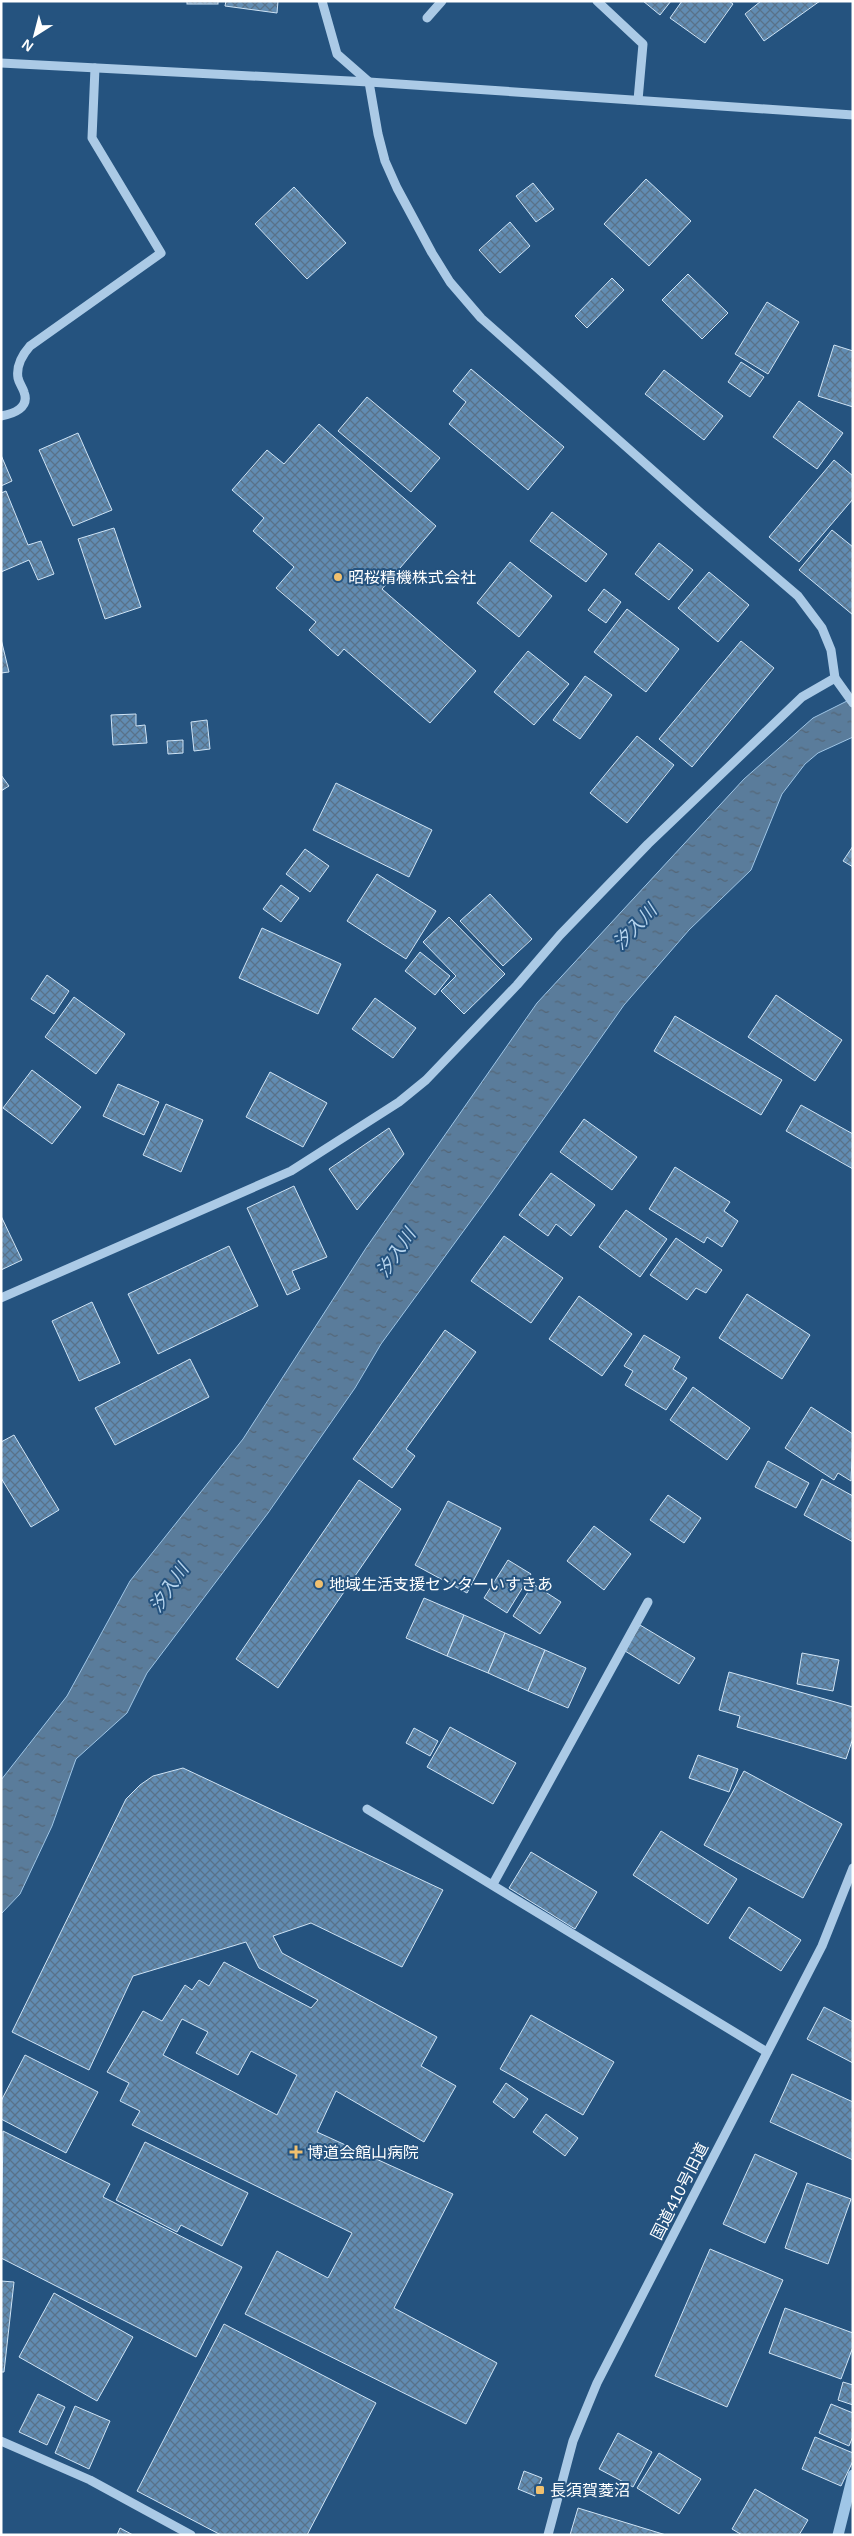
<svg xmlns="http://www.w3.org/2000/svg" width="854" height="2536" font-family="Arial,'Noto Sans JP',sans-serif">
<defs>
<pattern id="water-ripples" width="26" height="14" patternUnits="userSpaceOnUse" patternTransform="scale(1.25)"><rect width="26" height="14" fill="#5a7c9b"/><path d="M2 4q2-2 4 0t4 0M15 11q2-2 4 0t4 0" fill="none" stroke="#546677"/></pattern>
<pattern id="building-cross-hatch" width="8" height="8" patternUnits="userSpaceOnUse" patternTransform="scale(1.25)"><rect width="8" height="8" fill="#618cb2"/><path d="M0 0l8 8M0 8l8-8" fill="none" stroke="#597289"/></pattern>
</defs>
<rect width="100%" height="100%" fill="#25537f"/>
<path fill="url(#water-ripples)" stroke="#9fc6e7" d="M 853,698 L 853,737 L 818,753 L 805,764 L 782,794 L 751,870 L 689,930 L 624,1005 L 492,1192 L 381,1344 L 355,1388 L 268,1513 L 147,1673 L 127,1713 L 76,1759 L 52,1826 L 20,1894 L 1,1914 L 1,1780 L 67,1696 L 130,1581 L 243,1439 L 366,1248 L 537,1003 L 744,779 L 813,718 Z"/>
<g fill="none" stroke-linecap="round" stroke-linejoin="round">
<path stroke="#9fc6e7" stroke-width="11" d="M 838,2535 L 853,2475"/>
</g>
<g fill="url(#building-cross-hatch)" stroke="#cee3f5" fill-rule="evenodd">
<rect x="187" y="1" width="31" height="3"/>
<path d="M 226,1 L 278,1 L 277,13 L 225,6 Z"/>
<path d="M 643,1 L 671,1 L 660,15 Z"/>
<path d="M 682,1 L 729,1 L 733,4 L 705,43 L 670,18 Z"/>
<path d="M 761,1 L 820,1 L 764,41 L 745,14 Z"/>
<path d="M 646,179 L 691,221 L 649,266 L 604,224 Z"/>
<path d="M 533,183 L 554,209 L 536,222 L 516,196 Z"/>
<path d="M 294,187 L 346,243 L 307,279 L 255,224 Z"/>
<path d="M 510,222 L 530,246 L 500,273 L 479,250 Z"/>
<path d="M 688,274 L 728,313 L 702,339 L 662,300 Z"/>
<path d="M 612,278 L 624,290 L 587,328 L 575,316 Z"/>
<path d="M 767,302 L 799,322 L 768,374 L 735,354 Z"/>
<path d="M 834,345 L 853,351 L 853,407 L 818,396 Z"/>
<path d="M 741,362 L 764,377 L 750,397 L 728,382 Z"/>
<path d="M 471,369 L 564,447 L 528,490 L 449,424 L 466,402 L 453,391 Z"/>
<path d="M 664,370 L 723,416 L 704,440 L 645,394 Z"/>
<path d="M 367,397 L 440,458 L 411,492 L 338,431 Z"/>
<path d="M 799,401 L 843,433 L 817,469 L 773,437 Z"/>
<path d="M 319,424 L 436,526 L 382,589 L 476,671 L 430,723 L 344,649 L 338,656 L 309,630 L 316,622 L 276,588 L 294,567 L 253,531 L 264,518 L 232,490 L 267,450 L 284,464 Z"/>
<path d="M 78,433 L 112,510 L 73,526 L 39,450 Z"/>
<path d="M 1,455 L 12,481 L 1,486 Z"/>
<path d="M 834,460 L 853,476 L 853,499 L 799,562 L 769,537 Z"/>
<path d="M 6,491 L 28,545 L 41,541 L 54,574 L 38,580 L 29,560 L 1,572 L 1,493 Z"/>
<path d="M 552,512 L 607,554 L 586,582 L 530,541 Z"/>
<path d="M 114,528 L 141,607 L 105,619 L 78,539 Z"/>
<path d="M 832,530 L 853,547 L 853,615 L 799,570 Z"/>
<path d="M 659,543 L 693,570 L 669,600 L 635,574 Z"/>
<path d="M 510,562 L 552,596 L 519,637 L 477,603 Z"/>
<path d="M 709,572 L 749,605 L 718,642 L 678,608 Z"/>
<path d="M 604,589 L 621,602 L 606,623 L 588,610 Z"/>
<path d="M 627,609 L 679,649 L 646,692 L 594,652 Z"/>
<path d="M 1,639 L 9,672 L 1,673 Z"/>
<path d="M 741,641 L 774,668 L 692,767 L 659,739 Z"/>
<path d="M 528,651 L 569,684 L 534,725 L 494,692 Z"/>
<path d="M 585,676 L 612,695 L 580,739 L 553,720 Z"/>
<path d="M 136,714 L 136,726 L 145,725 L 147,743 L 113,745 L 111,715 Z"/>
<path d="M 207,720 L 210,749 L 194,751 L 191,722 Z"/>
<path d="M 637,736 L 674,765 L 627,823 L 590,793 Z"/>
<path d="M 183,740 L 183,753 L 168,754 L 167,741 Z"/>
<path d="M 1,775 L 9,786 L 1,791 Z"/>
<path d="M 336,783 L 432,830 L 409,877 L 313,830 Z"/>
<path d="M 853,846 L 853,867 L 843,861 Z"/>
<path d="M 305,849 L 329,866 L 310,892 L 286,874 Z"/>
<path d="M 377,874 L 436,911 L 406,959 L 347,921 Z"/>
<path d="M 281,885 L 299,898 L 281,922 L 263,909 Z"/>
<path d="M 490,894 L 532,939 L 503,966 L 460,921 Z"/>
<path d="M 449,917 L 505,974 L 464,1014 L 441,991 L 456,976 L 423,942 Z"/>
<path d="M 262,928 L 341,964 L 318,1014 L 239,978 Z"/>
<path d="M 420,952 L 450,976 L 435,995 L 405,971 Z"/>
<path d="M 47,975 L 69,991 L 54,1014 L 31,999 Z"/>
<path d="M 776,995 L 842,1040 L 815,1081 L 748,1037 Z"/>
<path d="M 74,997 L 125,1034 L 96,1074 L 45,1037 Z"/>
<path d="M 375,998 L 416,1028 L 393,1058 L 352,1029 Z"/>
<path d="M 675,1016 L 782,1080 L 761,1115 L 654,1051 Z"/>
<path d="M 32,1070 L 81,1107 L 52,1144 L 3,1108 Z"/>
<path d="M 270,1072 L 327,1103 L 303,1147 L 246,1117 Z"/>
<path d="M 118,1084 L 159,1102 L 144,1135 L 103,1116 Z"/>
<path d="M 166,1104 L 203,1120 L 181,1172 L 143,1155 Z"/>
<path d="M 801,1105 L 853,1134 L 853,1169 L 786,1131 Z"/>
<path d="M 584,1119 L 637,1157 L 612,1190 L 560,1152 Z"/>
<path d="M 389,1128 L 404,1154 L 357,1210 L 329,1169 Z"/>
<path d="M 675,1167 L 730,1202 L 724,1211 L 738,1221 L 722,1247 L 707,1237 L 704,1243 L 649,1209 Z"/>
<path d="M 551,1173 L 595,1205 L 571,1236 L 556,1224 L 548,1236 L 519,1215 Z"/>
<path d="M 294,1186 L 327,1257 L 292,1271 L 300,1289 L 287,1295 L 247,1208 Z"/>
<path d="M 626,1210 L 667,1239 L 640,1277 L 599,1247 Z"/>
<path d="M 1,1216 L 22,1260 L 1,1270 Z"/>
<path d="M 504,1236 L 563,1278 L 531,1323 L 471,1281 Z"/>
<path d="M 676,1238 L 722,1270 L 706,1293 L 696,1288 L 687,1300 L 650,1275 Z"/>
<path d="M 229,1246 L 258,1306 L 158,1354 L 128,1294 Z"/>
<path d="M 747,1294 L 810,1335 L 782,1379 L 719,1338 Z"/>
<path d="M 579,1296 L 632,1334 L 602,1376 L 549,1339 Z"/>
<path d="M 92,1302 L 120,1363 L 79,1381 L 52,1321 Z"/>
<path d="M 445,1330 L 476,1352 L 406,1449 L 415,1456 L 392,1488 L 353,1459 Z"/>
<path d="M 644,1335 L 680,1357 L 673,1369 L 687,1378 L 666,1410 L 625,1385 L 633,1371 L 624,1366 Z"/>
<path d="M 190,1359 L 209,1397 L 115,1445 L 95,1408 Z"/>
<path d="M 693,1387 L 750,1428 L 727,1460 L 670,1420 Z"/>
<path d="M 811,1407 L 853,1434 L 851,1481 L 838,1473 L 834,1480 L 785,1448 Z"/>
<path d="M 14,1435 L 59,1510 L 31,1527 L 1,1478 L 1,1442 Z"/>
<path d="M 768,1461 L 809,1483 L 796,1508 L 755,1487 Z"/>
<path d="M 822,1479 L 853,1496 L 853,1542 L 804,1515 Z"/>
<path d="M 359,1480 L 401,1509 L 278,1688 L 236,1659 Z"/>
<path d="M 668,1495 L 701,1518 L 684,1543 L 650,1520 Z"/>
<path d="M 448,1501 L 501,1528 L 467,1593 L 415,1565 Z"/>
<path d="M 594,1526 L 631,1554 L 604,1590 L 567,1561 Z"/>
<path d="M 508,1560 L 531,1574 L 507,1613 L 484,1598 Z"/>
<path d="M 533,1584 L 561,1602 L 540,1634 L 513,1616 Z"/>
<path d="M 424,1598 L 464,1615 L 447,1656 L 406,1638 Z"/>
<path d="M 464,1615 L 505,1633 L 488,1673 L 447,1656 Z"/>
<path d="M 640,1625 L 695,1658 L 679,1684 L 625,1651 Z"/>
<path d="M 505,1633 L 545,1650 L 528,1691 L 488,1673 Z"/>
<path d="M 545,1650 L 586,1668 L 568,1708 L 528,1691 Z"/>
<path d="M 802,1653 L 839,1660 L 833,1691 L 797,1684 Z"/>
<path d="M 729,1672 L 853,1707 L 853,1738 L 846,1759 L 737,1727 L 740,1716 L 719,1710 Z"/>
<path d="M 450,1727 L 516,1763 L 493,1804 L 427,1767 Z"/>
<path d="M 414,1728 L 438,1741 L 430,1756 L 406,1743 Z"/>
<path d="M 698,1755 L 738,1769 L 729,1792 L 689,1778 Z"/>
<path d="M 183,1768 L 443,1890 L 402,1967 L 311,1923 L 273,1936 L 282,1953 L 437,2037 L 421,2066 L 456,2086 L 424,2142 L 336,2091 L 317,2132 L 453,2194 L 394,2308 L 497,2363 L 466,2424 L 245,2314 L 277,2251 L 328,2278 L 352,2233 L 132,2125 L 140,2111 L 120,2101 L 129,2083 L 107,2072 L 143,2011 L 162,2021 L 185,1985 L 192,1990 L 199,1980 L 209,1986 L 224,1962 L 311,2008 L 318,2000 L 259,1968 L 246,1942 L 133,1976 L 89,2070 L 12,2032 L 126,1799 L 140,1785 L 153,1776 ZM 182,2019 L 208,2032 L 196,2053 L 238,2075 L 251,2051 L 297,2075 L 277,2115 L 163,2055 Z"/>
<path d="M 744,1771 L 842,1824 L 803,1898 L 704,1845 Z"/>
<path d="M 661,1831 L 737,1879 L 708,1924 L 633,1875 Z"/>
<path d="M 531,1852 L 597,1892 L 575,1929 L 509,1888 Z"/>
<path d="M 749,1907 L 801,1940 L 781,1971 L 729,1938 Z"/>
<path d="M 824,2007 L 853,2022 L 853,2063 L 807,2039 Z"/>
<path d="M 531,2015 L 614,2062 L 583,2115 L 500,2069 Z"/>
<path d="M 25,2055 L 98,2092 L 66,2153 L 1,2119 L 1,2101 Z"/>
<path d="M 792,2074 L 853,2102 L 853,2160 L 770,2122 Z"/>
<path d="M 506,2083 L 528,2099 L 514,2118 L 493,2102 Z"/>
<path d="M 546,2114 L 578,2138 L 565,2156 L 533,2132 Z"/>
<path d="M 3,2131 L 110,2184 L 103,2197 L 242,2267 L 196,2357 L 1,2258 Z"/>
<path d="M 145,2142 L 248,2193 L 222,2246 L 181,2225 L 177,2232 L 116,2200 Z"/>
<path d="M 755,2154 L 797,2173 L 765,2243 L 723,2224 Z"/>
<path d="M 807,2183 L 851,2199 L 828,2264 L 785,2248 Z"/>
<path d="M 710,2249 L 783,2280 L 727,2407 L 655,2376 Z"/>
<path d="M 1,2281 L 14,2282 L 4,2372 L 1,2372 Z"/>
<path d="M 54,2293 L 133,2337 L 97,2401 L 19,2357 Z"/>
<path d="M 785,2308 L 853,2333 L 853,2347 L 841,2379 L 769,2353 Z"/>
<path d="M 224,2324 L 376,2403 L 307,2535 L 221,2535 L 137,2491 Z"/>
<path d="M 843,2382 L 853,2385 L 853,2405 L 838,2400 Z"/>
<path d="M 38,2394 L 65,2407 L 47,2445 L 19,2432 Z"/>
<path d="M 831,2404 L 853,2413 L 853,2436 L 849,2446 L 819,2433 Z"/>
<path d="M 75,2406 L 110,2421 L 89,2469 L 55,2453 Z"/>
<path d="M 618,2433 L 652,2452 L 633,2487 L 599,2469 Z"/>
<path d="M 815,2437 L 853,2453 L 853,2461 L 841,2486 L 802,2469 Z"/>
<path d="M 659,2453 L 701,2479 L 679,2514 L 637,2488 Z"/>
<path d="M 524,2471 L 542,2478 L 535,2496 L 518,2489 Z"/>
<path d="M 755,2489 L 808,2520 L 799,2535 L 742,2535 L 732,2529 Z"/>
<path d="M 578,2508 L 666,2535 L 570,2535 Z"/>
<path d="M 120,2528 L 133,2535 L 117,2535 Z"/>
</g>
<g fill="none" stroke-linecap="round" stroke-linejoin="round">
<g stroke="#abcae6" stroke-width="9">
<path d="M 322,1 L 337,54 L 369,82 L 378,134 L 385,161 L 397,188 L 432,253 L 450,282 L 481,318 L 701,513 L 798,596 L 822,628 L 831,650 L 835,678 L 853,703"/>
<path d="M 597,1 L 643,44 L 638,100"/>
<path d="M 427,18 L 442,1"/>
<path d="M 1,63 L 369,82 L 853,115"/>
<path d="M 1,416 C 13,414 30,408 24,392 C 23,388 19,383 18,378 C 16,366 23,354 30,346 L 161,253 L 92,138 L 95,68"/>
<path d="M 1,1298 L 291,1171 L 399,1102 L 426,1080 L 517,985 L 560,935 L 648,844 L 802,697 L 835,678"/>
<path d="M 367,1809 L 767,2052"/>
<path d="M 493,1884 L 648,1602"/>
<path d="M 1,2441 L 90,2480 L 191,2535"/>
<path d="M 548,2535 L 573,2441 L 597,2383 L 822,1946 L 853,1868"/>
</g>
</g>
<g fill="#f0c06f" stroke="#25537f" stroke-width="2">
<circle cx="338" cy="577" r="5"/>
<circle cx="319" cy="1584" r="5"/>
<path d="M293.5 2144.5h5v5h5v5h-5v5h-5v-5h-5v-5h5z"/>
<rect x="535" y="2485" width="10" height="10" rx="2.5"/>
</g>
<g text-anchor="middle" stroke-width="4" stroke-linejoin="round" paint-order="stroke">
<g font-size="16" fill="#fff" stroke="#25537f" text-anchor="start">
<text x="348" y="583">昭桜精機株式会社</text>
<text x="329" y="1590">地域生活支援センターいすきあ</text>
<text x="307" y="2158">博道会館山病院</text>
<text x="550" y="2496">長須賀菱沼</text>
</g>
<g font-size="16" fill="#fff" stroke="#25537f">
<text transform="translate(679 2191) rotate(-63)" y="6">国道410号旧道</text>
</g>
<g font-size="18" font-style="italic" fill="#b6d4ee" stroke="#25537f">
<text transform="translate(635 927) rotate(-47)" y="6">汐入川</text>
<text transform="translate(396 1253) rotate(-56)" y="6">汐入川</text>
<text transform="translate(169 1588) rotate(-56)" y="6">汐入川</text>
</g>
</g>
<rect width="854" height="2536" fill="none" stroke="#ffffff" stroke-width="5"/>
<g transform="translate(35 35) rotate(216)" stroke="#25537f" stroke-width="4" paint-order="stroke">
<path d="M0-4L9 19L0 12L-9 19Z" fill="#ffffff"/>
<text y="-8" font-size="14" font-weight="bold" text-anchor="middle" fill="#ffffff">N</text>
</g>
</svg>
